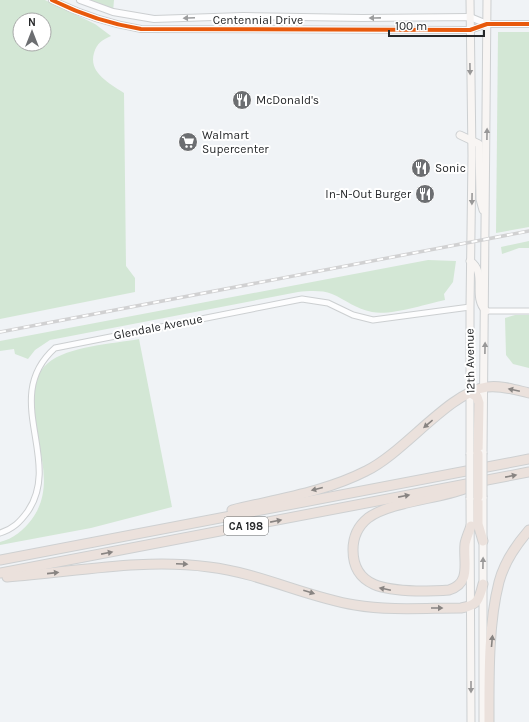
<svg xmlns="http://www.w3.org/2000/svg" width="529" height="722" font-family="Karla,sans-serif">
<rect width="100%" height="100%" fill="#f0f3f6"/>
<g fill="#d3e7d5" fill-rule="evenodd">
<path d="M 0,0 L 45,0 L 95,24 L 111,36 C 102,40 97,43 94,53 C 88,73 111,84 124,93 L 126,266 L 135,278 L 135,292 L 0,319 ZM 20,20 L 44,20 L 44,44 L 20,44 Z"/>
<path d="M 80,0 L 114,0 L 113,12 Z"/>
<path d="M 498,32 L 529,32 L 529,227 L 496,233 Z"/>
<path d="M 529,241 L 529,248 L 519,248 L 502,254 L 501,247 Z"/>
<path d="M 428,260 L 456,261 L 453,282 L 444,294 L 445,300 C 426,304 390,316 372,312 C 356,309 346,300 332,294 C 322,290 309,291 298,292 L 50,340 L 35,350 L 28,359 L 15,354 L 14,349 L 0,351 L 0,341 Z"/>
<path d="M 515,315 L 529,315 L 529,368 L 513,364 L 506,355 L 505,318 Z"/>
<path d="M 139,339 L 172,507 L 91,528 L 0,545 L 0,542 C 13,539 24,530 32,519 C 69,469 4,402 48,363 C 68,346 113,344 139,339 Z"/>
</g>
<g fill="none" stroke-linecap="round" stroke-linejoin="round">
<defs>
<g id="minor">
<path d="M 486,311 L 529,311"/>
<path d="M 0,533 C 13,529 20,522 28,511 C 63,459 0,397 55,348 L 302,299 L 328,303 L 353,315 L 373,320 L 470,307"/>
</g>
<g id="tertiary">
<path d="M 52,0 C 80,14 110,24 141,29 L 470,30 L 487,24 L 529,24"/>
<path d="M 80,0 L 113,12 L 154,19 L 243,16 L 362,18 L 470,17 L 487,24"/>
</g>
<g id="secondary">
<path d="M 460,135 L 479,144 L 480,199 L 483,210"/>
<path d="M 470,261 C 488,273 471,296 486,311"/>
<path d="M 483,453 L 487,0"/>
<path d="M 470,454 L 470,307 L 472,156 L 470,0"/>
<path d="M 470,498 L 471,722"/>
<path d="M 483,722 L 483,497"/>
</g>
<g id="motorway">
<path d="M 471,393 L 477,397 L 479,403 L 478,454"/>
<path d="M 464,489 C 437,499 390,502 368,518 C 358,526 353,538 353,550 C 353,588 388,590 416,591 C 427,591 438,591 449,590 C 472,583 463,562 465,544 C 466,538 469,532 471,526"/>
<path d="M 478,497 L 478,524 L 483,541"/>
<path d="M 232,510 C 277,499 325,492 366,471 C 404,453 449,392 487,387 C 501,385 516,390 529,393"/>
<path d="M 0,560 L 529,459"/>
<path d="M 0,573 L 529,472"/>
<path d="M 7,577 C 75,572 142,558 209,567 C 260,573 306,597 355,605 C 390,611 426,608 461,608 C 478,605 479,600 483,584"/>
<path d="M 489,722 C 489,678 488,625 499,582 C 504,563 516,545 529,530"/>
</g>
</defs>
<use href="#minor" stroke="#cccfd1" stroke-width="7"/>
<use href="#tertiary" stroke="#cccfd1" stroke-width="8"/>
<use href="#secondary" stroke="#cccfd1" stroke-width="9"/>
<use href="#motorway" stroke="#ced0d1" stroke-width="11"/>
<use href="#minor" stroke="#fdfdfe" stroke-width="5"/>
<use href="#tertiary" stroke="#fdfdfe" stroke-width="6"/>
<use href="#secondary" stroke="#f8f5f3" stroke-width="7"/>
<use href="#motorway" stroke="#ebe1dc" stroke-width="9"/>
<defs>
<path id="rail" d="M 0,332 L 529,231"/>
</defs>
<use href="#rail" stroke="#d1d1d2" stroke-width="3.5"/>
<use href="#rail" stroke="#fff" stroke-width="2" stroke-dasharray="6" stroke-linecap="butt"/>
<defs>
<g id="secondary-bridge">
<path d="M 470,454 L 470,498"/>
<path d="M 483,497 L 483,453"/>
</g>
<path id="motorway-bridge" d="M 478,454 L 478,497"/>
</defs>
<use href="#secondary-bridge" stroke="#cccfd1" stroke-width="9" stroke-linecap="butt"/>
<use href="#motorway-bridge" stroke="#ced0d1" stroke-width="11" stroke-linecap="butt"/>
<use href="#secondary-bridge" stroke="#f8f5f3" stroke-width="7"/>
<use href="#motorway-bridge" stroke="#ebe1dc" stroke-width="9"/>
<defs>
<path id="cycleway" d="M 52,0 C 80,14 110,24 141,29 L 470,30 L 487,24 L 529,24"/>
</defs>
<use href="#cycleway" stroke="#fff" stroke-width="6"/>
<use href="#cycleway" stroke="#e8590c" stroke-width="4"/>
</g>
<defs><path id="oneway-solid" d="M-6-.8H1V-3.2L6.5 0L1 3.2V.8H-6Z"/></defs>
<g fill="#9c9d9e">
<use href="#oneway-solid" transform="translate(189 18) rotate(178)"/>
<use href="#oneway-solid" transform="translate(375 18) rotate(179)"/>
</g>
<g fill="#999898">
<use href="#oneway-solid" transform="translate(470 69) rotate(89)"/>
<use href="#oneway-solid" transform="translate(487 134) rotate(-89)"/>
<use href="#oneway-solid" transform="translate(472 199) rotate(91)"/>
<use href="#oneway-solid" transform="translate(485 348) rotate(-89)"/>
<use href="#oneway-solid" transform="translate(483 563) rotate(-89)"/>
<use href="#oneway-solid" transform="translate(471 687) rotate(90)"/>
</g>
<g fill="#888482">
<use href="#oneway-solid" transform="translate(514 390) rotate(-168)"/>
<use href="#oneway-solid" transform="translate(428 424) rotate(140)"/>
<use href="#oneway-solid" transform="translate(511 476) rotate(-11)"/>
<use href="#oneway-solid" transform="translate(317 489) rotate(166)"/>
<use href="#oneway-solid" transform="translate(404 496) rotate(-11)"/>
<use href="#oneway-solid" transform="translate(276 521) rotate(-11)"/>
<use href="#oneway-solid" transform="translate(107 553) rotate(-11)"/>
<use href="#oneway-solid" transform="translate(182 564) rotate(3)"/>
<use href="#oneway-solid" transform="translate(53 573) rotate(-6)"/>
<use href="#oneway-solid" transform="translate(385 589) rotate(-168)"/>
<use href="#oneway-solid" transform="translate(309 592) rotate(17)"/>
<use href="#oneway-solid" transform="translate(437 608)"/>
<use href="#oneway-solid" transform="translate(492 641) rotate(-85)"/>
</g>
<defs>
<symbol id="restaurant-disc" viewBox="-11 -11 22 22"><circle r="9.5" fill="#6c6e71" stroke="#fff"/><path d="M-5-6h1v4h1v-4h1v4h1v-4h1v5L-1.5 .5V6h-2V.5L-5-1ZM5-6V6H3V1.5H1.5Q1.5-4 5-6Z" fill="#fff"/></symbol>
<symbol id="supermarket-disc" viewBox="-11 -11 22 22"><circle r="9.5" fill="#6c6e71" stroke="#fff"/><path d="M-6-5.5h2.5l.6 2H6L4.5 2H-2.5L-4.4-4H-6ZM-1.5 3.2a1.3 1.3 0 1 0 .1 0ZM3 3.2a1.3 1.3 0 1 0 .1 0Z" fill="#fff"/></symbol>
</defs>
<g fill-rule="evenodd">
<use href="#restaurant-disc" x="231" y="89" width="22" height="22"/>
<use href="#supermarket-disc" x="177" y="131" width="22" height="22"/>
<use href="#restaurant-disc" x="410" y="157" width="22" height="22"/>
<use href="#restaurant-disc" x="414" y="183" width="22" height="22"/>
</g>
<g text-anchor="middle" stroke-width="4" stroke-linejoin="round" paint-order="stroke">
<rect fill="#fff" stroke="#666869" stroke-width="1" x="224" y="517" width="44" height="18" rx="3"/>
<g font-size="11" font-weight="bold" fill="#252729">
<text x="246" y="530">CA 198</text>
</g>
<g font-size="12" fill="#252729" stroke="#fff">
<text x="258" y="24">Centennial Drive</text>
<text transform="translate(158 327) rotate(-11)" y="4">Glendale Avenue</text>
<text transform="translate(470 361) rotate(-91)" y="4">12th Avenue</text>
</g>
<g font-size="12" fill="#252729" stroke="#fff" text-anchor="start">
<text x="256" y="104">McDonald's</text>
<text x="202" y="139">Walmart<tspan x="202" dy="14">Supercenter</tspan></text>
<text x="435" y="172">Sonic</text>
<text x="411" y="198" text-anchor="end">In-N-Out Burger</text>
</g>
</g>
<g transform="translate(32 32)"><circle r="19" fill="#ffffff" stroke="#a8a9a9"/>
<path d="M0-3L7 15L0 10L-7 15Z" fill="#6c6e71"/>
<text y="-6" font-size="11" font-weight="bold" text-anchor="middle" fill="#252729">N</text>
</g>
<path d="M389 30v6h95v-6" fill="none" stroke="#252729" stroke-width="2"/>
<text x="395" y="30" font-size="12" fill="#252729" stroke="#ffffff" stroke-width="3" paint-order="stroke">100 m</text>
</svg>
